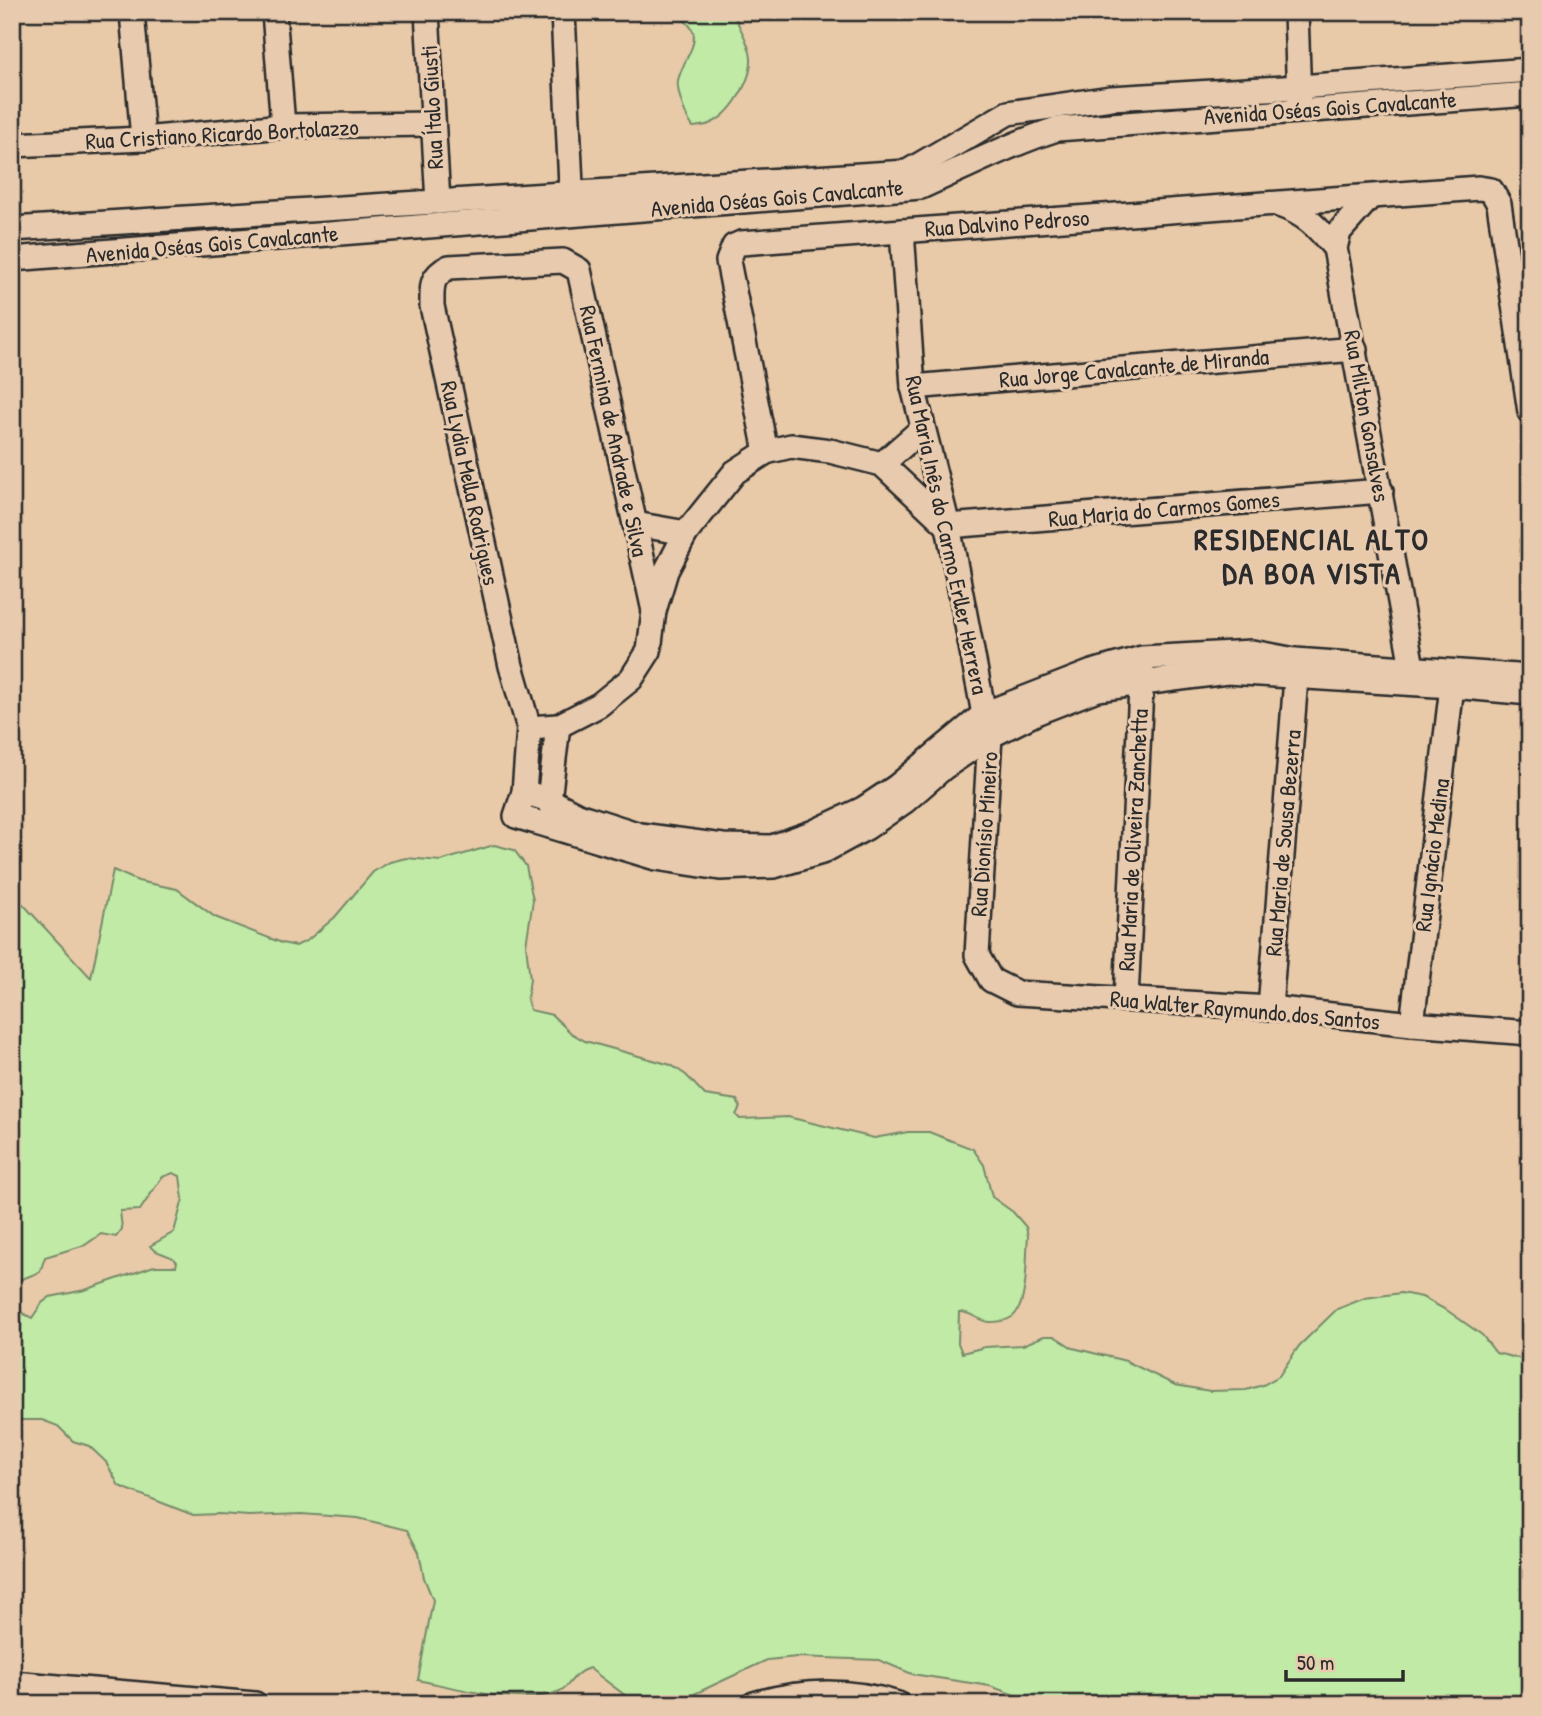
<svg xmlns="http://www.w3.org/2000/svg" width="1542" height="1716" font-family="'Patrick Hand',sans-serif">
<rect width="100%" height="100%" fill="#e8caa9"/>
<filter id="ink" filterUnits="userSpaceOnUse"><feTurbulence type="fractalNoise" baseFrequency=".0143" numOctaves="2"/><feDisplacementMap in="SourceGraphic" scale="14" xChannelSelector="R" yChannelSelector="G"/><feConvolveMatrix kernelMatrix="1 2 1 2 8 2 1 2 1" color-interpolation-filters="sRGB"/></filter>
<g filter="url(#ink)">
<g fill="#c0eaa6" stroke="#768a68" stroke-width="2">
<path d="M 671,12 L 733,12 C 738,26 750,43 751,58 C 752,80 731,116 709,124 C 705,126 698,126 693,127 C 686,118 676,91 678,80 C 686,50 713,33 671,12 Z"/>
<path d="M 494,845 L 514,850 L 526,866 L 533,900 L 526,945 L 530,979 L 527,1000 L 530,1010 L 552,1015 L 571,1033 L 585,1041 L 671,1065 L 686,1075 L 705,1095 L 737,1100 L 740,1107 L 736,1115 L 740,1119 L 788,1117 L 874,1138 L 908,1132 L 929,1132 L 973,1149 L 984,1165 L 992,1197 L 1013,1212 L 1026,1227 L 1028,1236 C 1026,1256 1028,1298 1016,1313 C 1011,1320 999,1322 990,1322 C 979,1322 971,1311 959,1312 L 958,1343 L 962,1353 L 985,1347 L 1023,1345 L 1044,1336 L 1054,1336 L 1073,1348 L 1126,1361 L 1175,1385 L 1210,1391 L 1246,1390 L 1263,1385 L 1279,1376 L 1299,1346 L 1337,1309 L 1365,1298 L 1401,1293 L 1422,1297 L 1448,1311 L 1482,1335 L 1496,1353 L 1530,1361 L 1530,1704 L 1040,1704 L 990,1686 L 912,1674 L 879,1660 L 797,1657 L 767,1660 L 688,1697 L 662,1703 L 630,1699 L 589,1668 C 571,1674 572,1685 560,1691 C 524,1707 456,1688 418,1680 L 433,1600 L 424,1578 L 419,1552 L 407,1530 L 358,1518 L 301,1514 L 249,1516 L 219,1514 L 193,1515 L 119,1486 L 106,1462 L 89,1446 L 73,1441 L 58,1426 L 42,1420 L 12,1420 L 12,1303 L 20,1312 L 32,1318 L 42,1303 L 50,1297 L 85,1290 L 154,1266 L 176,1266 L 177,1262 C 171,1253 156,1255 150,1246 L 174,1232 L 183,1199 L 180,1176 L 173,1173 L 162,1177 L 140,1210 L 120,1211 L 122,1229 L 116,1237 L 101,1234 L 85,1245 L 45,1257 L 40,1272 L 12,1283 L 12,892 L 91,978 L 113,870 L 138,881 L 177,889 L 215,917 L 282,943 L 296,946 L 308,940 L 335,917 L 373,872 L 390,862 L 406,858 L 441,861 Z"/>
</g>
<g fill="none" stroke-linecap="round" stroke-linejoin="round">
<defs>
<g id="minor">
<path d="M 132,12 L 143,139"/>
<path d="M 274,12 L 283,126"/>
<path d="M 427,12 L 438,202"/>
<path d="M 563,12 L 572,208"/>
<path d="M 1296,12 L 1299,100"/>
<path d="M 12,145 L 143,139 L 283,126 L 432,124"/>
<path d="M 1370,197 L 1339,232 L 1335,248 L 1412,667"/>
<path d="M 1279,205 C 1306,214 1317,227 1335,248"/>
<path d="M 12,229 L 907,172 L 1008,113 L 1111,98 L 1299,87 L 1530,70"/>
<path d="M 902,231 L 913,387 L 948,526 L 984,714 L 990,736 L 977,955 L 991,980 L 1017,993 L 1270,1008 L 1412,1024 L 1530,1033"/>
<path d="M 12,259 L 921,187 C 966,167 1010,144 1057,129 L 1530,94"/>
<path d="M 913,387 L 1355,349"/>
<path d="M 766,452 L 728,261 L 734,246 L 741,243 L 1479,188 L 1491,190 L 1499,204 L 1530,412"/>
<path d="M 882,464 L 922,429"/>
<path d="M 635,524 L 686,533"/>
<path d="M 654,611 L 579,270 L 563,261 L 449,267 C 430,277 432,286 432,306 L 511,666 L 529,728 L 524,792 L 516,816 L 656,858 L 720,868 L 774,866 L 822,852 L 866,828 L 905,801 L 943,768 L 990,736 L 1038,712 L 1097,689 L 1227,672 L 1452,686 L 1530,693"/>
<path d="M 529,728 L 558,726 L 599,705 L 631,679 L 649,651 L 654,611 L 666,571 L 686,533 L 735,472 L 766,452 L 791,446 L 830,451 L 882,464 L 948,526 L 1381,491"/>
<path d="M 524,792 L 549,800 L 578,815 L 640,835 L 723,846 L 772,847 L 814,832 L 863,809 L 896,787 L 984,714 L 1092,672 L 1142,658 L 1252,652 L 1295,660 L 1530,677"/>
<path d="M 553,813 L 549,800 L 558,726"/>
<path d="M 1126,999 L 1142,667"/>
<path d="M 1270,1008 L 1296,678 L 1295,665"/>
<path d="M 1412,1024 L 1452,686"/>
<path d="M 12,1683 L 255,1704"/>
<path d="M 754,1704 C 802,1690 851,1689 898,1704"/>
</g>
</defs>
<use href="#minor" stroke="#2b2b2b" stroke-width="28"/>
<use href="#minor" stroke="#e8cbaf" stroke-width="23"/>
</g>
</g>
<g text-anchor="middle" stroke-width="6" stroke-linejoin="round" paint-order="stroke">
<g font-size="23" fill="#2b2b2b" stroke="#e8cbaf">
<text transform="translate(432 107) rotate(-93)" y="8">Rua Ítalo Giusti</text>
<text transform="translate(1330 108) rotate(-4)" y="8">Avenida Oséas Gois Cavalcante</text>
<text transform="translate(222 134) rotate(-3)" y="8">Rua Cristiano Ricardo Bortolazzo</text>
<text transform="translate(777 198) rotate(-5)" y="8">Avenida Oséas Gois Cavalcante</text>
<text transform="translate(1007 223) rotate(-4)" y="8">Rua Dalvino Pedroso</text>
<text transform="translate(212 244) rotate(-5)" y="8">Avenida Oséas Gois Cavalcante</text>
<text transform="translate(1134 368) rotate(-5)" y="8">Rua Jorge Cavalcante de Miranda</text>
<text transform="translate(1367 416) rotate(80)" y="8">Rua Milton Gonsalves</text>
<text transform="translate(614 431) rotate(78)" y="8">Rua Fermina de Andrade e Silva</text>
<text transform="translate(470 483) rotate(78)" y="8">Rua Lydia Mella Rodrigues</text>
<text transform="translate(1164 509) rotate(-5)" y="8">Rua Maria do Carmos Gomes</text>
<text transform="translate(947 535) rotate(78)" y="8">Rua Maria Inês do Carmo Erller Herrera</text>
<text transform="translate(984 834) rotate(-86)" y="8">Rua Dionísio Mineiro</text>
<text transform="translate(1133 840) rotate(-87)" y="8">Rua Maria de Oliveira Zanchetta</text>
<text transform="translate(1283 843) rotate(-85)" y="8">Rua Maria de Sousa Bezerra</text>
<text transform="translate(1432 855) rotate(-83)" y="8">Rua Ignácio Medina</text>
<text transform="translate(1245 1010) rotate(5)" y="8">Rua Walter Raymundo dos Santos</text>
</g>
<g font-size="30" font-weight="bold" letter-spacing="2" fill="#2b2b2b" stroke="#e8cbaf">
<text x="1312" y="550">RESIDENCIAL ALTO<tspan x="1312" dy="34">DA BOA VISTA</tspan></text>
</g>
</g>
<rect width="1542" height="1716" fill="none" stroke="#e8cbaf" stroke-width="42"/>
<rect x="21" y="21" width="1500" height="1674" fill="none" stroke="#2b2b2b" stroke-width="2.5" filter="url(#ink)"/>
<path d="M1286 1670v10h117v-10" fill="none" stroke="#2b2b2b" stroke-width="3.5"/>
<text x="1297" y="1670" font-size="21" fill="#2b2b2b" stroke="#e8cbaf" stroke-width="5" paint-order="stroke">50 m</text>
</svg>
